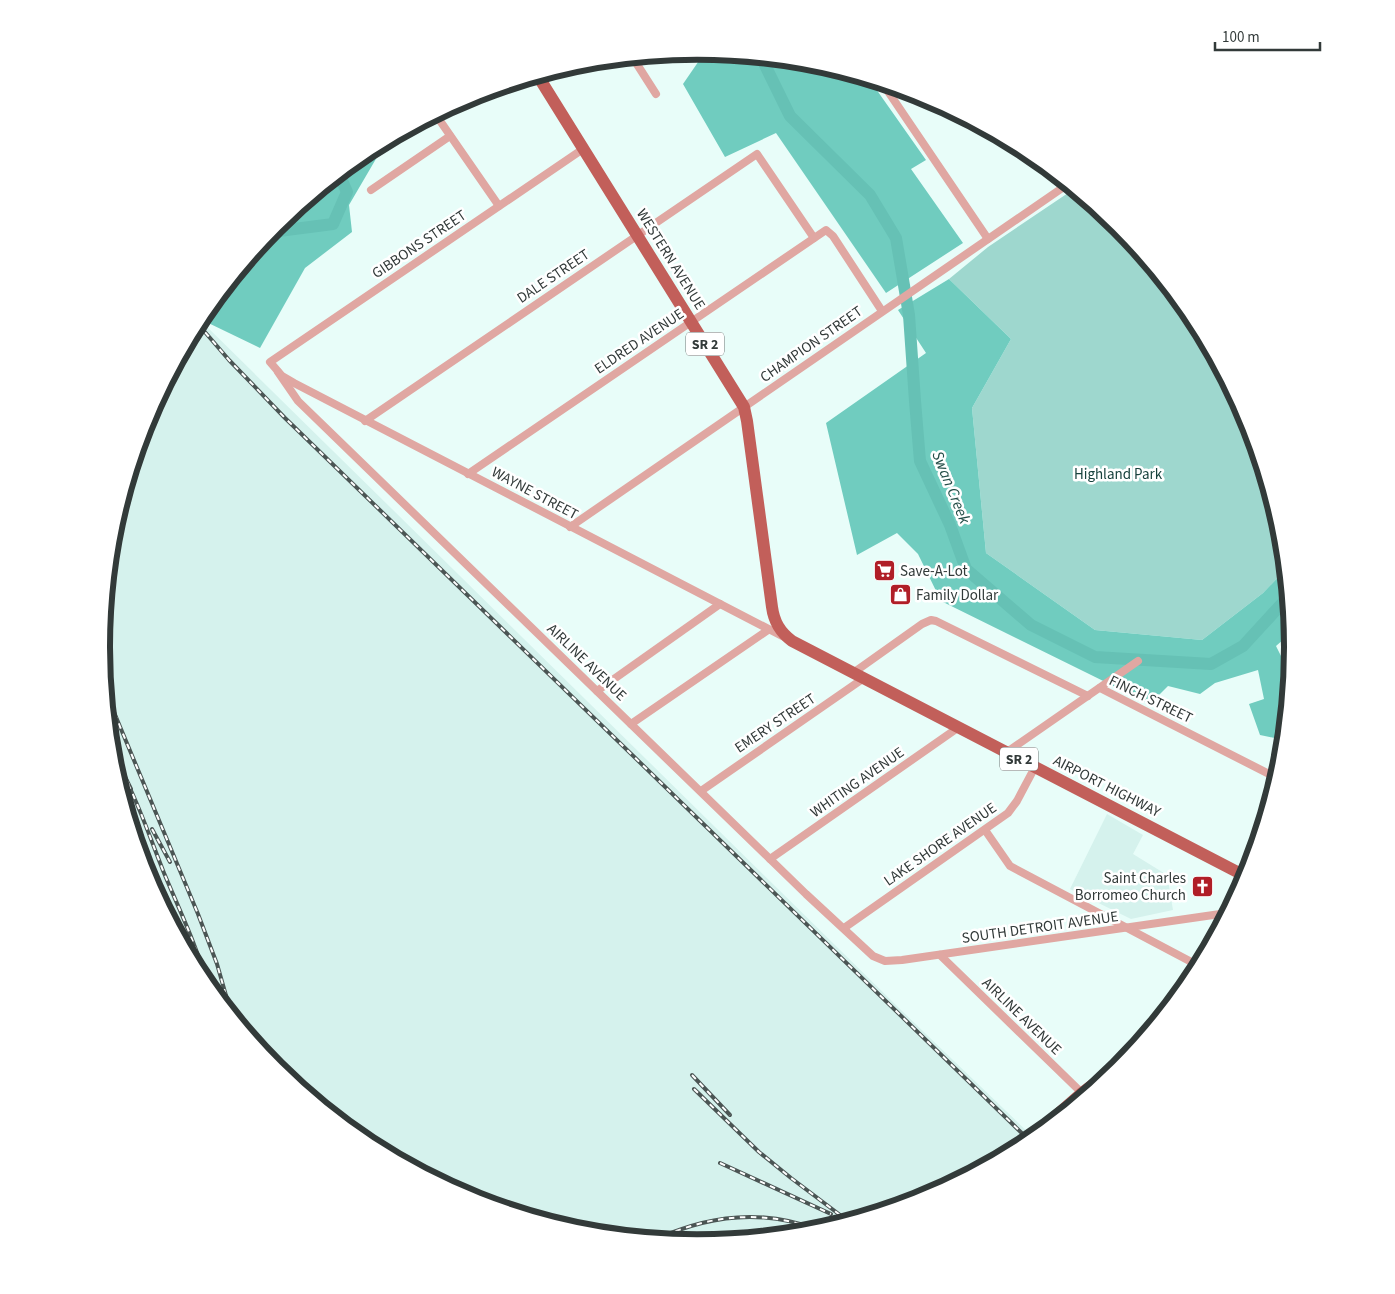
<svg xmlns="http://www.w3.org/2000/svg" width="1395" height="1294" font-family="'Source Sans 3',sans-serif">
<rect width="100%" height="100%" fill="#e8fdf9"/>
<g fill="#d5f2ed">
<path d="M 200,320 L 902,1011 L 1034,1138 L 1028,1143 L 925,1198 L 813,1231 L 697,1243 L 581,1231 L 469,1197 L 366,1142 L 276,1068 L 202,978 L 147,875 L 113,763 L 102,647 L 113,530 L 147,419 Z"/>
<path d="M 1107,814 L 1143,835 L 1133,854 L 1167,875 L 1173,910 L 1131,919 L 1070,889 Z"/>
</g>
<path fill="#9ed7ce" d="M 1074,189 L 1119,226 L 1193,316 L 1248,419 L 1282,531 L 1286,569 L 1263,593 L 1202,640 L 1095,630 L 986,553 L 972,408 L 1011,339 L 949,279 L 988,247 Z"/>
<g fill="#70ccbf">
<path d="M 705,52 L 814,63 L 869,79 L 926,160 L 911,169 L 963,243 L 886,293 L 776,133 L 725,157 L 683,84 Z"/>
<path d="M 377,146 L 380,152 L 349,205 L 352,232 L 305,268 L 260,348 L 200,319 L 276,226 L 367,152 Z"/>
<path d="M 949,279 L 1011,339 L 972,408 L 986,553 L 1095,630 L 1202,640 L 1263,593 L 1286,569 L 1292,632 L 1276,646 L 1281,656 L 1292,663 L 1284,740 L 1260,735 L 1249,704 L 1264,699 L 1258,670 L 1215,683 L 1200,694 L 1168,686 L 1150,704 L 941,601 L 918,554 L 897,533 L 857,555 L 826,423 L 926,353 L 898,310 Z"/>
</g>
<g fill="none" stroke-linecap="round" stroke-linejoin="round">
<g stroke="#66c1b5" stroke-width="12">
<path d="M 761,57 L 790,116 L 870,195 L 896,238 L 909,315 L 915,401 L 920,461 L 950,525 L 966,569 L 1031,625 L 1095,657 L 1211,664 L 1243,646 L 1288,597"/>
<path d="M 271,232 L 333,224 L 347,192 L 339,174"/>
</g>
<path stroke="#c4d6d3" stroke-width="12" stroke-dasharray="12 6" stroke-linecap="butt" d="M 1023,1145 L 1032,1137"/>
<g stroke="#e0a7a2" stroke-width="8">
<path d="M 633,58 L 656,94"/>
<path d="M 540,79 L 549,73"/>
<path d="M 883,84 L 988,239"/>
<path d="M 436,115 L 499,206"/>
<path d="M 583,149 L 270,362 L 282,376 L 294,383 L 784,637"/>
<path d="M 371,190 L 450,136"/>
<path d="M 278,372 L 298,401 L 806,894 L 873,956 L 885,961 L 902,960 L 1227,913"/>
<path d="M 365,421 L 757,154 L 814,238"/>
<path d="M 468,474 L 826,230 L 833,236 L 882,311"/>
<path d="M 570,527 L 1068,184"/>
<path d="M 853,673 L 922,624 L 931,620 L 936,621 L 1088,696"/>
<path d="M 1100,688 L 1277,778"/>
<path d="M 597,691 L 720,604"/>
<path d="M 631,724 L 768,630"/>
<path d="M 1007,752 L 1138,661"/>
<path d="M 701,791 L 864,678"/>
<path d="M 985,830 L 1010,866 L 1199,966"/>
<path d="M 770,859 L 959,727"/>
<path d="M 1244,875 L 1253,859"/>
<path d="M 844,928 L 1008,813 L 1017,801 L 1035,767"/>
<path d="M 940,955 L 1084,1095"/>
</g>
<g stroke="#c25f5a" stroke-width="12">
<path d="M 538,76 L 744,407 L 747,421 L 772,607 C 774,622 780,632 792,641 L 1247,877"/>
<path d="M 1032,1137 L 1082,1093 L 1124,1061"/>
</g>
<defs>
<g id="rail">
<path d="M 198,324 L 229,360 L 285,418 L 1030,1141"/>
<path d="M 106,693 L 198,914 L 217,964 L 231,1013"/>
<path d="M 112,750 L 131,789"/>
<path d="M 128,784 C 142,813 152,843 164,873 C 179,909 197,946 207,984"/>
<path d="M 152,829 L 170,862"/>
<path d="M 692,1075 L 730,1115"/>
<path d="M 694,1089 L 759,1152 L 791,1178 L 848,1221"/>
<path d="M 720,1163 L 831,1214"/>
<path d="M 655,1239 C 670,1233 686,1227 702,1223 C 741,1213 782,1216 819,1230"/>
</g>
</defs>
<use href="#rail" stroke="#4b5554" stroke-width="4"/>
<use href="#rail" stroke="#fff" stroke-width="2" stroke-dasharray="5.5" stroke-linecap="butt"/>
</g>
<defs>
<symbol id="supermarket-square" viewBox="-11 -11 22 22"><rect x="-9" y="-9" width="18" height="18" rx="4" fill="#b01e27" stroke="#fff"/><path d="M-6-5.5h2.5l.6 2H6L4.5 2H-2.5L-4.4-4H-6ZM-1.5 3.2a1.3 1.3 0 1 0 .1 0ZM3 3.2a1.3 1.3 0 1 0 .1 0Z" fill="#fff"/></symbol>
<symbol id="shop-square" viewBox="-11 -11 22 22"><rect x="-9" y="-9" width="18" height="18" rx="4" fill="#b01e27" stroke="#fff"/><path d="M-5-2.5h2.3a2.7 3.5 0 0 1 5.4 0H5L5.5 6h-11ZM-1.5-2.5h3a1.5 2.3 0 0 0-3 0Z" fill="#fff"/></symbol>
<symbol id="church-square" viewBox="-11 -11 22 22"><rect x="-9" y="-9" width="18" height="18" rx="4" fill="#b01e27" stroke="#fff"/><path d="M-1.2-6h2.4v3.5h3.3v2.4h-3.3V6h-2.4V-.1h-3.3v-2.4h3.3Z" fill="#fff"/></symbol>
</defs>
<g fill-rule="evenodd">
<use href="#supermarket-square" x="872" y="558" width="25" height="25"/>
<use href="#shop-square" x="888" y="582" width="25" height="25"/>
<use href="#church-square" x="1190" y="874" width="25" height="25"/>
</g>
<g text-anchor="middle" stroke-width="5" stroke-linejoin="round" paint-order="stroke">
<g fill="#fff" stroke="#707574" stroke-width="1">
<rect x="686" y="332.5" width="38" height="23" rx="4"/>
<rect x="1000" y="747.5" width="38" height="23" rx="4"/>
</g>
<g font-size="14" font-weight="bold" fill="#323a39">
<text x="705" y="349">SR 2</text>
<text x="1019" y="764">SR 2</text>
</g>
<g font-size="15" fill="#323a39" stroke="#fff">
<text transform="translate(419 244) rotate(-34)" y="5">GIBBONS STREET</text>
<text transform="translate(671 259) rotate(58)" y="5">WESTERN AVENUE</text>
<text transform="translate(553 276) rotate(-34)" y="5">DALE STREET</text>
<text transform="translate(639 341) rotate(-34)" y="5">ELDRED AVENUE</text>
<text transform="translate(811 344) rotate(-35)" y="5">CHAMPION STREET</text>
<text transform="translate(535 493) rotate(28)" y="5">WAYNE STREET</text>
<text transform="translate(587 662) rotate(44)" y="5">AIRLINE AVENUE</text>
<text transform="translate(1151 699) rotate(26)" y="5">FINCH STREET</text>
<text transform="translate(775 723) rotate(-34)" y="5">EMERY STREET</text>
<text transform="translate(857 782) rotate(-35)" y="5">WHITING AVENUE</text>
<text transform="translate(1107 786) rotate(27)" y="5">AIRPORT HIGHWAY</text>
<text transform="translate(940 844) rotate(-35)" y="5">LAKE SHORE AVENUE</text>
<text transform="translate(1040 927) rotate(-8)" y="5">SOUTH DETROIT AVENUE</text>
<text transform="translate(1022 1016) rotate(44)" y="5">AIRLINE AVENUE</text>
</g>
<g font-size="15" fill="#17423d" stroke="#fff">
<text x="1118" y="479">Highland Park</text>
</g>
<g font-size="15" fill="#323a39" stroke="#fff" text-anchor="start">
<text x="900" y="576">Save-A-Lot</text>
<text x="916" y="600">Family Dollar</text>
<text x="1186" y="883" text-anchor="end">Saint Charles<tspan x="1186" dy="17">Borromeo Church</tspan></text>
</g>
<g font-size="16" font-style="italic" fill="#224c46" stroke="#fff">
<text transform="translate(952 487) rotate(68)" y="6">Swan Creek</text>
</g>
</g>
<path d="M0 0H1395V1294H0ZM110 647a587 587 0 1 1 1174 0a587 587 0 1 1-1174 0Z" fill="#fff" fill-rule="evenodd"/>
<path fill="none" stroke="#323a39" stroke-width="6" d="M110 647a587 587 0 1 1 1174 0a587 587 0 1 1-1174 0Z"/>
<path d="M1215 42v8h105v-8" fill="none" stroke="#323a39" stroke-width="2.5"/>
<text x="1222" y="42" font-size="15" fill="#323a39" stroke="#ffffff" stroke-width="4" paint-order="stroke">100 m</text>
</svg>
